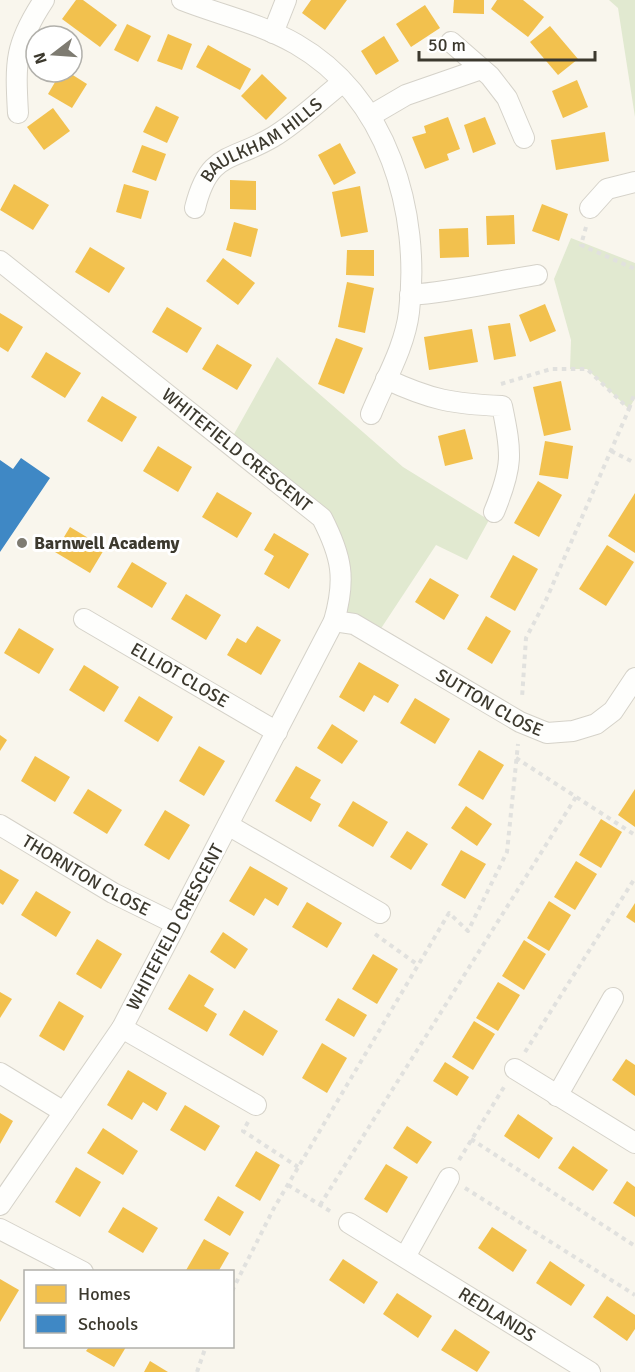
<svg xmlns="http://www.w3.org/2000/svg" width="635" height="1372" font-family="Signika,sans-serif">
<rect width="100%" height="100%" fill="#f9f6ed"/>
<g fill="#e1e9d0">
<path d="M 609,0 L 635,0 L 635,117 L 618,8 Z"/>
<path d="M 571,238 L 635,263 L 635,398 L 629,409 L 587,369 L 570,369 L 571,340 L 554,279 Z"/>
<path d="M 277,357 L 403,467 L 489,520 L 467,560 L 436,545 L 376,636 L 334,621 L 335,543 L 229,443 Z"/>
</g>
<g fill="#f2c14e">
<path d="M 76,0 L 83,0 L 117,25 L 100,47 L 62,19 Z"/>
<path d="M 311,0 L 347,0 L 325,30 L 302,13 Z"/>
<path d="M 454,0 L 484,0 L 484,14 L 453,13 Z"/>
<path d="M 497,0 L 523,0 L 544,17 L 528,37 L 491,9 Z"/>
<path d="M 425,5 L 440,28 L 411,47 L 396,24 Z"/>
<path d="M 127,24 L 151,36 L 138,62 L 114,50 Z"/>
<path d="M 550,26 L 578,59 L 558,75 L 530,42 Z"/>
<path d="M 168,34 L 192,44 L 182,70 L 157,61 Z"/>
<path d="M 384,36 L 399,61 L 376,75 L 361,51 Z"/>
<path d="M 208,45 L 251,69 L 240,90 L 196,67 Z"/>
<path d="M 61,72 L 68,72 L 87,84 L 72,108 L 48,94 Z"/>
<path d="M 262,74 L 287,98 L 266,120 L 241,96 Z"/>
<path d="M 577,80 L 588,107 L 563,118 L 552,91 Z"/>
<path d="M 156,106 L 179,117 L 167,143 L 143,132 Z"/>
<path d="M 53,108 L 70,131 L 44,150 L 27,127 Z"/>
<path d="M 448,117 L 460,149 L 447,154 L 449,160 L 425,169 L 412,137 L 426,133 L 424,126 Z"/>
<path d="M 485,117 L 496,144 L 473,153 L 464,125 Z"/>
<path d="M 605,132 L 609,161 L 556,170 L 551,140 Z"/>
<path d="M 340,143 L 356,173 L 334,185 L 318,155 Z"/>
<path d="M 142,145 L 166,154 L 156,181 L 132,172 Z"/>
<path d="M 230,180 L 256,181 L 256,210 L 230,209 Z"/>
<path d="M 14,184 L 49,205 L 33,230 L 0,210 Z"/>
<path d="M 124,184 L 149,191 L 141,219 L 116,212 Z"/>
<path d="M 360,186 L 368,232 L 341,237 L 332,192 Z"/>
<path d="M 542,204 L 568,214 L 559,241 L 532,231 Z"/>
<path d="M 514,215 L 515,244 L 487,245 L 486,216 Z"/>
<path d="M 234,222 L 258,229 L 251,257 L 226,250 Z"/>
<path d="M 468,228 L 469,257 L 440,258 L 439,229 Z"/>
<path d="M 90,247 L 125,268 L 109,293 L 75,272 Z"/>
<path d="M 347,250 L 374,250 L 374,276 L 346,275 Z"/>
<path d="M 223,258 L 255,283 L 238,305 L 206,281 Z"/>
<path d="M 347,282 L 374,288 L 365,333 L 338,327 Z"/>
<path d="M 545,304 L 556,331 L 530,342 L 519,315 Z"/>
<path d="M 167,307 L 202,328 L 187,353 L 152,332 Z"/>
<path d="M 0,313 L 23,327 L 8,352 L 0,347 Z"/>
<path d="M 510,323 L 516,356 L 494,360 L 488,326 Z"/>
<path d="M 472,329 L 478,362 L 429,370 L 424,337 Z"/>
<path d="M 336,338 L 363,348 L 344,394 L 318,384 Z"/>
<path d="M 217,344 L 252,365 L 237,390 L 202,369 Z"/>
<path d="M 46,352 L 81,373 L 65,398 L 31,377 Z"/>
<path d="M 561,381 L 571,430 L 544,436 L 533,387 Z"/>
<path d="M 102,396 L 137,417 L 122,442 L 87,421 Z"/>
<path d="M 465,429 L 473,459 L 445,466 L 438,436 Z"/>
<path d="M 545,441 L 573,446 L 568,479 L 539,475 Z"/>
<path d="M 158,446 L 192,467 L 178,492 L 143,471 Z"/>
<path d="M 538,481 L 562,495 L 539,537 L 514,523 Z"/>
<path d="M 217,492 L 252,513 L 237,538 L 202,517 Z"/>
<path d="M 635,493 L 635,553 L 608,536 Z"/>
<path d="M 70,527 L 105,548 L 90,573 L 55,552 Z"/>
<path d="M 274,533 L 309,554 L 289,589 L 264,574 L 274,556 L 264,550 Z"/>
<path d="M 607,545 L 634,562 L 606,606 L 579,589 Z"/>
<path d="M 513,555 L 538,569 L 515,611 L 490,597 Z"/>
<path d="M 132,562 L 167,583 L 152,608 L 117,587 Z"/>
<path d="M 430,578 L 459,595 L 444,620 L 415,602 Z"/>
<path d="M 186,594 L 221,615 L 206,640 L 171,619 Z"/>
<path d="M 486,616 L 511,631 L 492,664 L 467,649 Z"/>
<path d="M 257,626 L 281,640 L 261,675 L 227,655 L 237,638 L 246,643 Z"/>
<path d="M 19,628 L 54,649 L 39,674 L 4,653 Z"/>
<path d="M 359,662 L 399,685 L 388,703 L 374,695 L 364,712 L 339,697 Z"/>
<path d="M 84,665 L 119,687 L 104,712 L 69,690 Z"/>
<path d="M 139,696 L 173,717 L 158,742 L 124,721 Z"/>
<path d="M 415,698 L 450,719 L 435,744 L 400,723 Z"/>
<path d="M 332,724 L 358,741 L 342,764 L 317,748 Z"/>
<path d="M 0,735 L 7,740 L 0,751 Z"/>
<path d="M 199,746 L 225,761 L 204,796 L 179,781 Z"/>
<path d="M 479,750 L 504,765 L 483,800 L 458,785 Z"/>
<path d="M 35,756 L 70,777 L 55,802 L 21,781 Z"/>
<path d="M 296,766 L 321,780 L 310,798 L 321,804 L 311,822 L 275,801 Z"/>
<path d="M 88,789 L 122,810 L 107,834 L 73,813 Z"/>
<path d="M 635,789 L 635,827 L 618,815 Z"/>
<path d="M 353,801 L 388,822 L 373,847 L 338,826 Z"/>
<path d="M 466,806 L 492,824 L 477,846 L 451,828 Z"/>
<path d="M 165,810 L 190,825 L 169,860 L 144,845 Z"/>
<path d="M 601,819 L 622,832 L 601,868 L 579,855 Z"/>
<path d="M 407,831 L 428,844 L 411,870 L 390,857 Z"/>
<path d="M 461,850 L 486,864 L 465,899 L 441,885 Z"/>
<path d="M 576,861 L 597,874 L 575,910 L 554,897 Z"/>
<path d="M 250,866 L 288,888 L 278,906 L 265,898 L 254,916 L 229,901 Z"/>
<path d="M 0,869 L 19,880 L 3,905 L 0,903 Z"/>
<path d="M 36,891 L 71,912 L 56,937 L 21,915 Z"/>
<path d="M 549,901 L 571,915 L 549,951 L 527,938 Z"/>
<path d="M 307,902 L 342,923 L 327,948 L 292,927 Z"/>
<path d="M 635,903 L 635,923 L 626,917 Z"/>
<path d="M 223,932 L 248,949 L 235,969 L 210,952 Z"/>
<path d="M 97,939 L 122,954 L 101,989 L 76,974 Z"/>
<path d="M 524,940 L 546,954 L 524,990 L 502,976 Z"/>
<path d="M 373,954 L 398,969 L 377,1004 L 352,989 Z"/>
<path d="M 189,974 L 214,989 L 204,1006 L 217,1014 L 207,1032 L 168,1009 Z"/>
<path d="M 498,982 L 520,995 L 498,1031 L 476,1018 Z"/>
<path d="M 0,992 L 12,999 L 0,1018 Z"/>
<path d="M 338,998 L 367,1015 L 354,1037 L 325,1020 Z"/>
<path d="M 59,1001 L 84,1016 L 64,1051 L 39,1036 Z"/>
<path d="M 244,1010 L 278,1031 L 263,1056 L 229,1035 Z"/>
<path d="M 474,1021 L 495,1034 L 473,1070 L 452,1057 Z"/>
<path d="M 322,1043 L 347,1058 L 327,1093 L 302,1078 Z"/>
<path d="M 626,1059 L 635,1065 L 635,1096 L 612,1080 Z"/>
<path d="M 445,1062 L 469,1077 L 457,1096 L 433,1081 Z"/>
<path d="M 128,1070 L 167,1093 L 157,1111 L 143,1102 L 132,1120 L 107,1105 Z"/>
<path d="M 185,1105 L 220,1126 L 205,1151 L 170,1130 Z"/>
<path d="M 0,1113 L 13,1121 L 0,1144 Z"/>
<path d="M 518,1114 L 553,1138 L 539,1159 L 504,1136 Z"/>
<path d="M 407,1126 L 432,1142 L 417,1164 L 393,1148 Z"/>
<path d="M 103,1128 L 138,1151 L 123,1175 L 87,1153 Z"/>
<path d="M 573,1146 L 608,1170 L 593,1191 L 558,1168 Z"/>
<path d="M 256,1151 L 280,1165 L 260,1201 L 235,1186 Z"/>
<path d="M 386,1164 L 408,1177 L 387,1213 L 364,1199 Z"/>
<path d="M 76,1167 L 101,1182 L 80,1217 L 55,1202 Z"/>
<path d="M 627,1181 L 635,1187 L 635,1217 L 613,1203 Z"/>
<path d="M 218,1196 L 244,1212 L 230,1236 L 204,1220 Z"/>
<path d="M 123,1207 L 158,1228 L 143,1253 L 108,1232 Z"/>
<path d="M 492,1227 L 527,1250 L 513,1272 L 478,1248 Z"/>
<path d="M 204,1239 L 229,1253 L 218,1272 L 185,1272 Z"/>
<path d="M 343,1259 L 378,1282 L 364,1304 L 329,1280 Z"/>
<path d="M 550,1261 L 585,1285 L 571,1306 L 536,1283 Z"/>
<path d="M 0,1279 L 19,1290 L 0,1322 Z"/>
<path d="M 397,1293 L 432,1316 L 418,1338 L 383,1314 Z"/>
<path d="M 607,1296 L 635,1315 L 635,1329 L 627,1341 L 593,1317 Z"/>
<path d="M 455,1329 L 490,1352 L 477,1372 L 441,1350 Z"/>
<path d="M 89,1347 L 126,1347 L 114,1367 L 86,1351 Z"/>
<path d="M 150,1361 L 168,1372 L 144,1372 Z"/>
</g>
<path fill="#3f88c5" d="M 21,458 L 50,478 L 0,552 L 0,460 L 13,469 Z"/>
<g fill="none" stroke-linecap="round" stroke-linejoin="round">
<defs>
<g id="minor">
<path d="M 182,0 C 220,15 259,23 296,44 C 388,97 421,212 409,312 C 405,347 384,382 371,414"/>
<path d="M 273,33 L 286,0"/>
<path d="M 451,42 L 490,76 L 507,98 L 524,138"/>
<path d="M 18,113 C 15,61 15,44 44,0"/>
<path d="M 370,116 L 406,95 L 481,69"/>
<path id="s1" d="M 195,208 C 209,151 231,162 273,137 C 298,122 320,100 343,82"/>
<path d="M 590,208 L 607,189 L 635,182"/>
<path id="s2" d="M 0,261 L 322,518 C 342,557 346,579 334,621 L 122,1028 L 0,1205"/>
<path d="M 410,295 C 453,292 494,282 537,275"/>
<path d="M 386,379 C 431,400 453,404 502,406 C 512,454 513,466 494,512"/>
<path id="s3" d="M 84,619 L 277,732"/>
<path id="s4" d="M 334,621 L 354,624 L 520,722 L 547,733 L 573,731 L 596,724 L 613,711 L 635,678"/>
<path id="s5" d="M 0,825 L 113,893 L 176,924"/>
<path d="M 228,825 L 380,913"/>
<path d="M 122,1028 L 256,1105"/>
<path d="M 515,1069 L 635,1143"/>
<path d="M 0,1073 L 64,1112"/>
<path d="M 557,1096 L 613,998"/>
<path id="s6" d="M 349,1223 L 590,1372"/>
<path d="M 0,1229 L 83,1272"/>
<path d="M 405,1257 L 449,1178"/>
</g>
</defs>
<use href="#minor" stroke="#d5d2c9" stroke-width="22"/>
<g stroke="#e1e1de" stroke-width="4" stroke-dasharray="4.5 4.5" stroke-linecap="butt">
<path d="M 586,227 L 581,245 L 635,269"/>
<path d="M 501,384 L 551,369 L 587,369 L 629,409 L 546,600 L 526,638 L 522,698"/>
<path d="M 629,409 L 635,392"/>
<path d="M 611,451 L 635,463"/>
<path d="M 516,758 L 635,835"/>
<path d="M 375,934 L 418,965"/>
<path d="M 525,1052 L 635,878"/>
<path d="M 248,1122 L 243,1131 L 298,1167"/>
<path d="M 471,1139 L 635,1246"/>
<path d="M 459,1160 L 504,1087"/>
<path d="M 288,1185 L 333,1213"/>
<path d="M 465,1188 L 635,1295"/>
<path d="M 320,1205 L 576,797"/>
<path d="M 232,1291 L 274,1208 L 449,913 L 468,931 L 507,852 L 518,744"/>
<path d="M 197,1372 L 206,1346"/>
</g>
<use href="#minor" stroke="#fefefc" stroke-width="20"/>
</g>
<circle fill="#7e7b71" stroke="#fff" stroke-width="2" cx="22" cy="543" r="6"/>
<g text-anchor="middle" stroke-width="6" stroke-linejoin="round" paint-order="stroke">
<g font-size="18" fill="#3c392e" stroke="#fff">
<text dy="6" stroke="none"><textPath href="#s1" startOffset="100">BAULKHAM HILLS</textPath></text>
<text dy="6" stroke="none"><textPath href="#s2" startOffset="303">WHITEFIELD CRESCENT</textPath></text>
<text dy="6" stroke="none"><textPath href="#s3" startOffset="111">ELLIOT CLOSE</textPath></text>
<text dy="6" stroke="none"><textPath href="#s4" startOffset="177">SUTTON CLOSE</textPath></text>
<text dy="6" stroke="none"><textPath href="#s5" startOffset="100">THORNTON CLOSE</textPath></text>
<text transform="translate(175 927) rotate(-62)" y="6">WHITEFIELD CRESCENT</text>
<text dy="6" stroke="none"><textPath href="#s6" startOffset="174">REDLANDS</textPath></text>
</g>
<g font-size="18" font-weight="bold" fill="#3c392e" stroke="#fff" text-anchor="start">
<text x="34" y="549">Barnwell Academy</text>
</g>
</g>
<rect x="24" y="1270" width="210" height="78" fill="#ffffff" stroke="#b1b0ab" stroke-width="1.5"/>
<rect x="36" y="1285" width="30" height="18" fill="#f2c14e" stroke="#b1b0ab" stroke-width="1.5"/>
<text x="78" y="1300" font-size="18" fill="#3c392e">Homes</text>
<rect x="36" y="1315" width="30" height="18" fill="#3f88c5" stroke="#b1b0ab" stroke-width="1.5"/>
<text x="78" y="1330" font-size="18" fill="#3c392e">Schools</text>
<g transform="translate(54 54) rotate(253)"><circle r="28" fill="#ffffff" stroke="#b1b0ab" stroke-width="1.5"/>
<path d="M0-4.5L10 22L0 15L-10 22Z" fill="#7e7b71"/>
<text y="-9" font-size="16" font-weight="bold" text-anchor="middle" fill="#3c392e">N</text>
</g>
<path d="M419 51v9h176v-9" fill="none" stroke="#3c392e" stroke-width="3"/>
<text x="428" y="51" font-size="18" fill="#3c392e" stroke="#ffffff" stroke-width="4.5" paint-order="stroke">50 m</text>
</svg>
